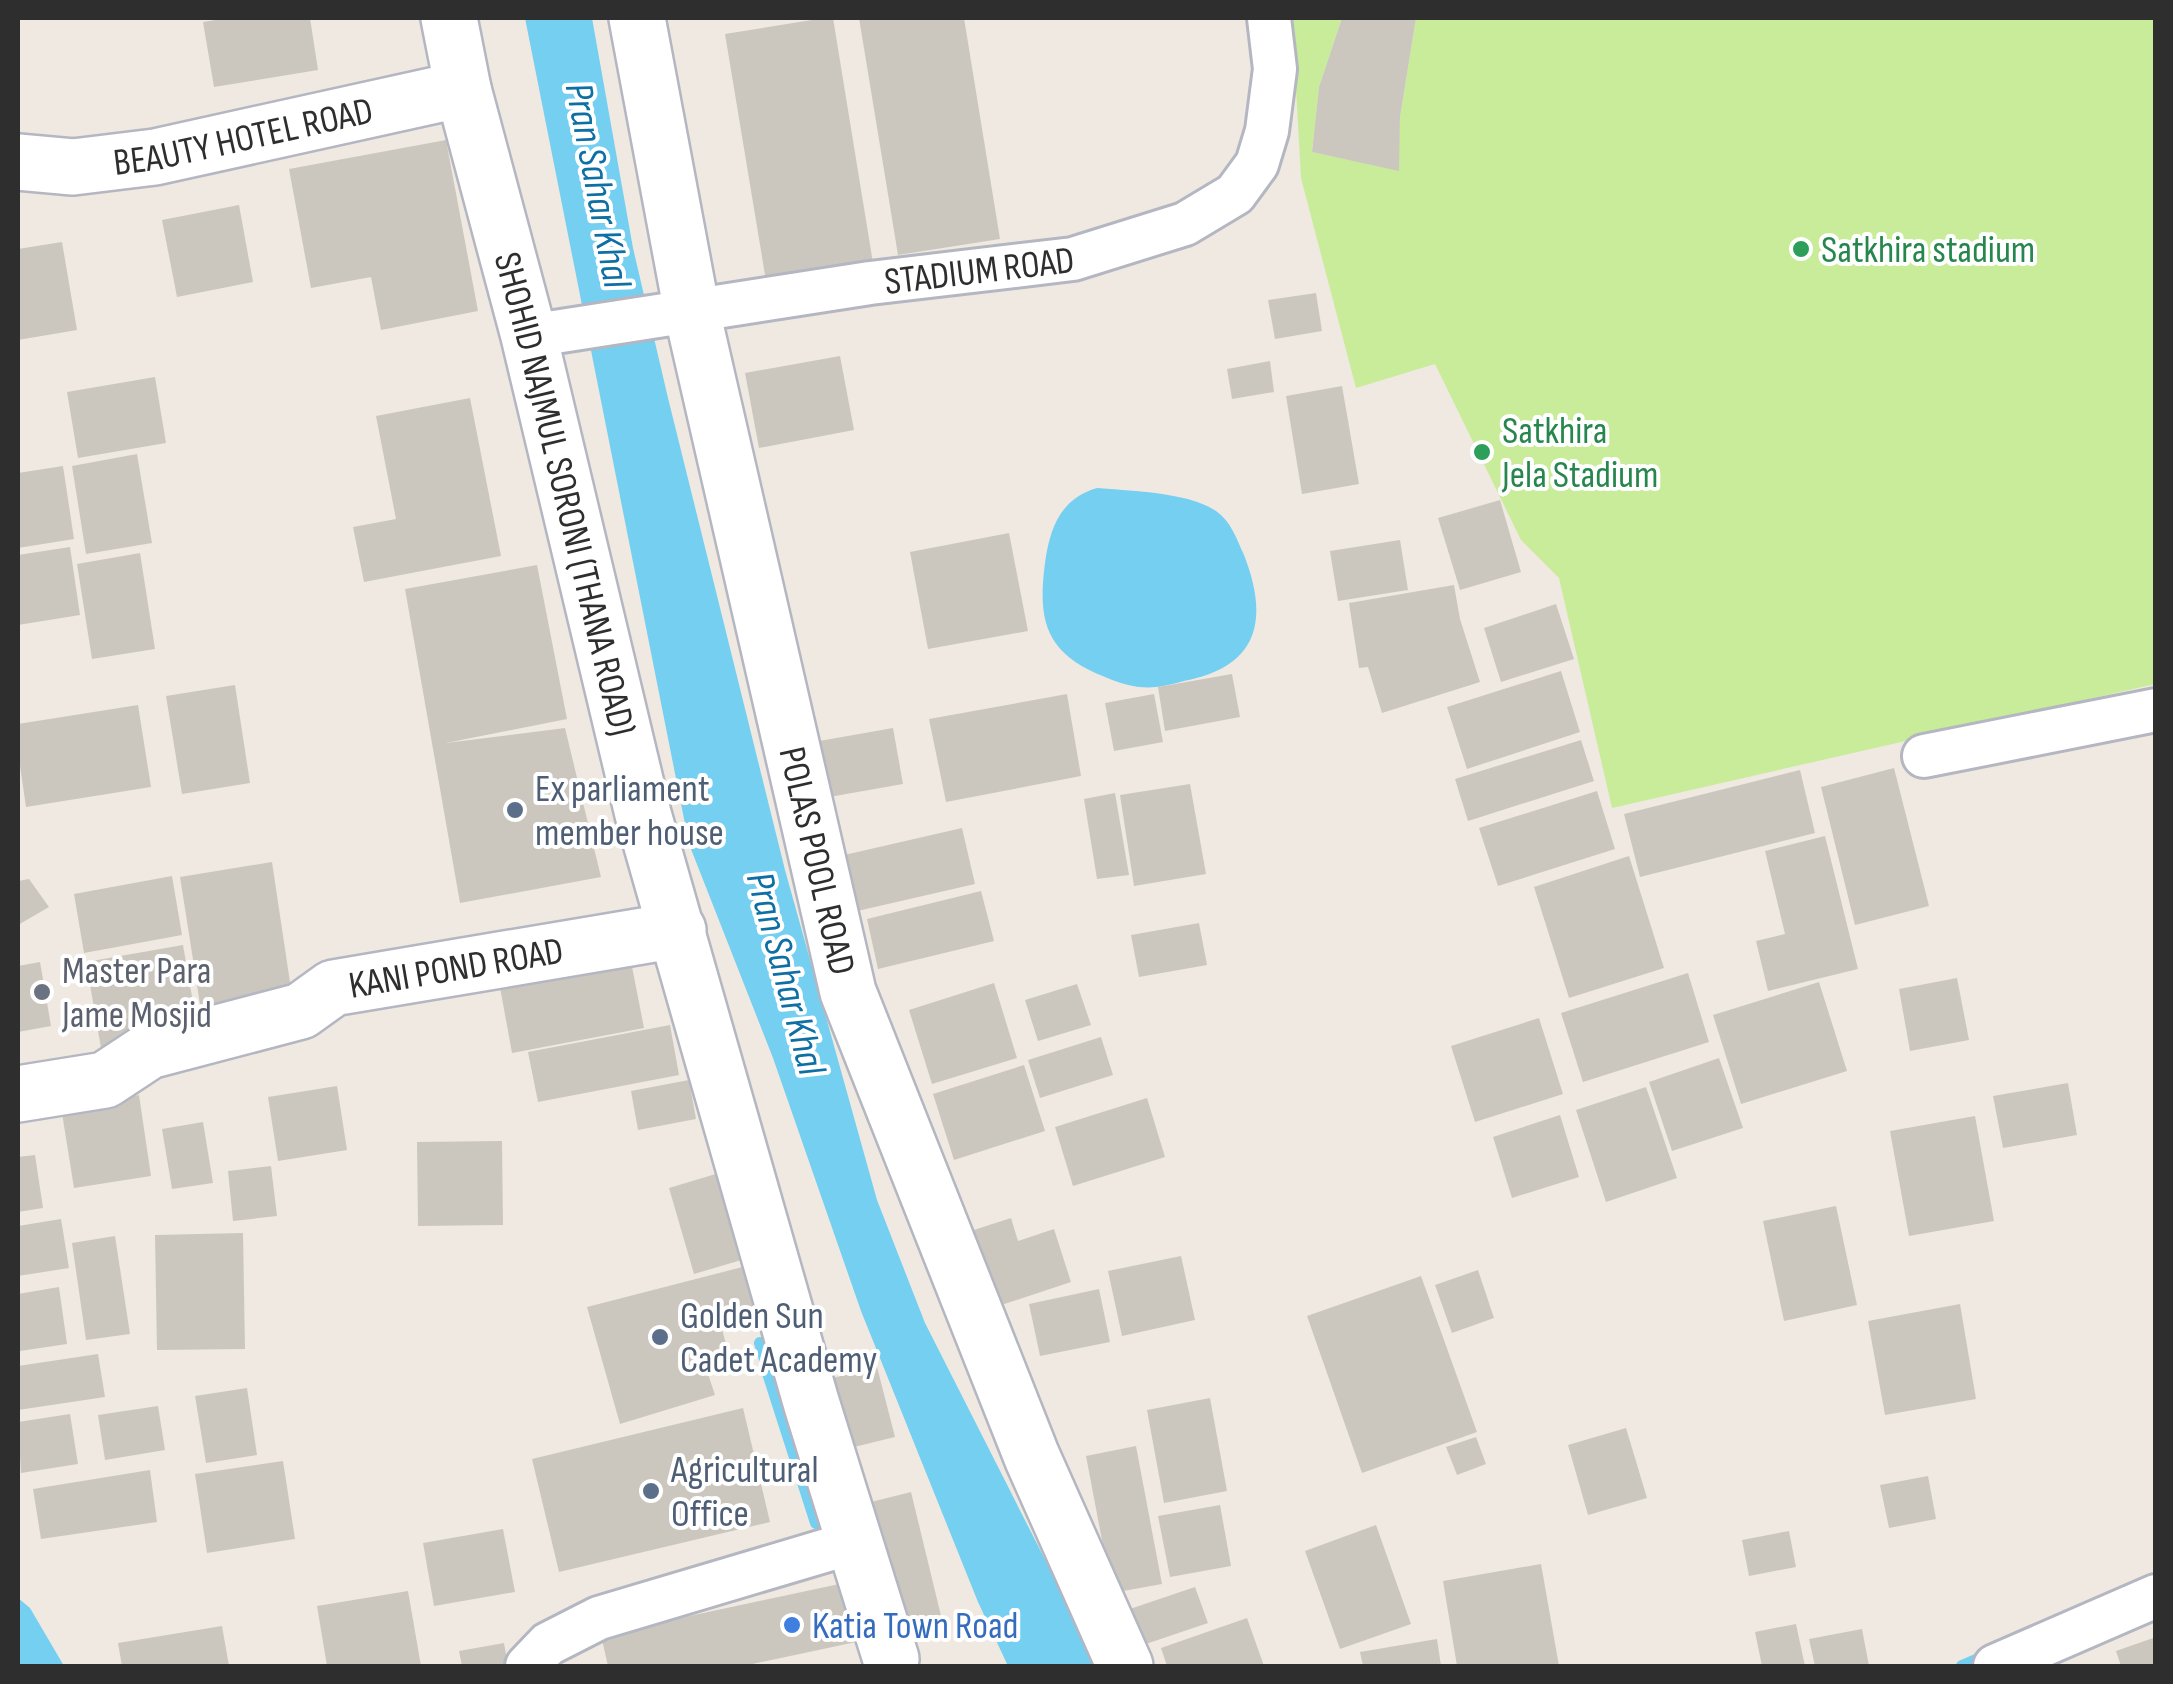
<svg xmlns="http://www.w3.org/2000/svg" width="2173" height="1684" font-family="'Sofia Sans Condensed',sans-serif">
<rect width="100%" height="100%" fill="#efe9e1"/>
<path fill="#c9ec9a" d="M 1292,18 L 1342,18 L 1319,87 L 1312,152 L 1398,170 L 1400,117 L 1416,18 L 2155,18 L 2155,684 L 1612,808 L 1559,578 L 1521,540 L 1435,364 L 1356,388 L 1301,178 Z"/>
<g fill="#75cff0">
<path d="M 525,18 L 592,18 L 633,248 L 668,398 L 785,870 L 877,1200 L 925,1323 L 1099,1666 L 1008,1666 L 978,1602 L 861,1311 L 773,1058 L 689,844 Z"/>
<path d="M 1097,488 C 1130,491 1188,492 1216,511 C 1231,521 1237,540 1244,555 C 1267,614 1262,662 1193,679 C 1181,681 1169,686 1156,687 C 1138,689 1122,684 1105,677 C 1047,654 1037,623 1045,563 C 1050,528 1060,499 1097,488 Z"/>
<path d="M 18,1598 L 30,1608 L 64,1666 L 18,1666 Z"/>
</g>
<g fill="none" stroke-linecap="round" stroke-linejoin="round">
<g stroke="#75cff0" stroke-width="12">
<path d="M 760,1343 L 816,1523 L 766,1367"/>
<path d="M 1962,1666 L 1990,1654"/>
</g>
</g>
<g fill="#cbc7bf">
<path d="M 228,18 L 310,18 L 318,70 L 214,87 L 203,22 Z"/>
<path d="M 824,18 L 833,18 L 873,263 L 766,281 L 725,34 Z"/>
<path d="M 859,18 L 964,18 L 1000,239 L 898,255 Z"/>
<path d="M 1342,18 L 1416,18 L 1400,117 L 1399,171 L 1312,152 L 1319,87 Z"/>
<path d="M 446,140 L 478,311 L 381,330 L 371,277 L 311,288 L 289,169 Z"/>
<path d="M 239,205 L 253,282 L 177,297 L 162,220 Z"/>
<path d="M 62,242 L 77,330 L 18,340 L 18,249 Z"/>
<path d="M 1316,293 L 1322,331 L 1275,339 L 1268,300 Z"/>
<path d="M 840,356 L 854,430 L 759,448 L 745,373 Z"/>
<path d="M 1270,361 L 1274,392 L 1232,399 L 1227,369 Z"/>
<path d="M 155,377 L 166,443 L 78,458 L 67,392 Z"/>
<path d="M 1342,386 L 1359,484 L 1302,494 L 1286,396 Z"/>
<path d="M 470,398 L 501,556 L 364,582 L 353,527 L 396,519 L 376,416 Z"/>
<path d="M 137,454 L 152,543 L 86,554 L 72,466 Z"/>
<path d="M 63,466 L 74,539 L 18,548 L 18,473 Z"/>
<path d="M 1500,500 L 1521,572 L 1460,590 L 1438,518 Z"/>
<path d="M 1009,533 L 1028,631 L 928,649 L 910,552 Z"/>
<path d="M 1400,540 L 1408,590 L 1338,601 L 1330,551 Z"/>
<path d="M 70,547 L 80,615 L 18,625 L 18,555 Z"/>
<path d="M 140,553 L 155,649 L 92,659 L 77,564 Z"/>
<path d="M 537,565 L 567,719 L 446,743 L 565,728 L 601,877 L 460,903 L 405,589 Z"/>
<path d="M 1454,585 L 1460,619 L 1480,682 L 1382,713 L 1368,667 L 1359,668 L 1349,603 Z"/>
<path d="M 1556,604 L 1574,659 L 1501,682 L 1484,628 Z"/>
<path d="M 1561,671 L 1580,732 L 1467,769 L 1447,707 Z"/>
<path d="M 1232,674 L 1240,717 L 1165,731 L 1158,687 Z"/>
<path d="M 235,685 L 250,783 L 182,794 L 166,696 Z"/>
<path d="M 1067,694 L 1081,776 L 946,802 L 929,719 Z"/>
<path d="M 1154,694 L 1163,742 L 1114,751 L 1105,703 Z"/>
<path d="M 138,705 L 151,787 L 26,807 L 18,752 L 18,724 Z"/>
<path d="M 893,728 L 903,784 L 801,802 L 791,746 Z"/>
<path d="M 1581,740 L 1594,781 L 1468,821 L 1455,779 Z"/>
<path d="M 1894,768 L 1929,906 L 1855,925 L 1821,787 Z"/>
<path d="M 1800,770 L 1815,833 L 1640,877 L 1624,814 Z"/>
<path d="M 1190,784 L 1206,874 L 1134,886 L 1120,795 Z"/>
<path d="M 1597,791 L 1615,849 L 1498,886 L 1479,828 Z"/>
<path d="M 1115,793 L 1129,875 L 1097,879 L 1084,799 Z"/>
<path d="M 962,828 L 975,884 L 853,912 L 840,856 Z"/>
<path d="M 1825,836 L 1858,969 L 1768,991 L 1756,941 L 1785,934 L 1765,851 Z"/>
<path d="M 1629,856 L 1664,968 L 1569,998 L 1534,887 Z"/>
<path d="M 272,862 L 294,1009 L 203,1023 L 180,877 Z"/>
<path d="M 172,876 L 182,935 L 84,953 L 74,894 Z"/>
<path d="M 29,879 L 49,907 L 18,925 L 18,881 Z"/>
<path d="M 981,891 L 994,941 L 878,969 L 867,919 Z"/>
<path d="M 1199,923 L 1207,965 L 1139,977 L 1131,935 Z"/>
<path d="M 183,945 L 198,1031 L 101,1048 L 86,962 Z"/>
<path d="M 628,946 L 644,1028 L 512,1053 L 497,971 Z"/>
<path d="M 40,962 L 51,1026 L 18,1032 L 18,966 Z"/>
<path d="M 1688,973 L 1709,1042 L 1583,1082 L 1561,1013 Z"/>
<path d="M 1957,978 L 1969,1040 L 1910,1051 L 1899,989 Z"/>
<path d="M 1819,982 L 1847,1071 L 1741,1104 L 1713,1015 Z"/>
<path d="M 994,983 L 1017,1058 L 932,1084 L 909,1010 Z"/>
<path d="M 1077,984 L 1091,1025 L 1038,1041 L 1025,1000 Z"/>
<path d="M 1539,1018 L 1563,1094 L 1475,1122 L 1451,1046 Z"/>
<path d="M 670,1025 L 679,1075 L 538,1102 L 528,1052 Z"/>
<path d="M 1101,1037 L 1113,1075 L 1040,1098 L 1028,1060 Z"/>
<path d="M 1719,1058 L 1743,1128 L 1672,1151 L 1649,1082 Z"/>
<path d="M 1024,1065 L 1045,1131 L 954,1160 L 933,1094 Z"/>
<path d="M 689,1080 L 696,1119 L 638,1130 L 631,1091 Z"/>
<path d="M 2068,1083 L 2077,1135 L 2003,1148 L 1993,1096 Z"/>
<path d="M 337,1086 L 347,1150 L 278,1161 L 268,1097 Z"/>
<path d="M 1646,1087 L 1677,1178 L 1606,1202 L 1576,1110 Z"/>
<path d="M 139,1095 L 151,1176 L 74,1188 L 61,1107 Z"/>
<path d="M 1147,1098 L 1165,1157 L 1073,1186 L 1055,1127 Z"/>
<path d="M 1560,1115 L 1579,1177 L 1512,1198 L 1493,1137 Z"/>
<path d="M 1975,1116 L 1994,1221 L 1909,1236 L 1890,1131 Z"/>
<path d="M 203,1122 L 213,1183 L 172,1189 L 162,1129 Z"/>
<path d="M 502,1141 L 503,1225 L 418,1226 L 417,1142 Z"/>
<path d="M 35,1155 L 43,1208 L 18,1212 L 18,1157 Z"/>
<path d="M 271,1166 L 277,1216 L 233,1221 L 228,1171 Z"/>
<path d="M 729,1170 L 755,1256 L 694,1274 L 669,1188 Z"/>
<path d="M 1836,1206 L 1857,1305 L 1784,1321 L 1763,1221 Z"/>
<path d="M 1011,1218 L 1018,1241 L 1054,1229 L 1071,1282 L 977,1313 L 952,1237 Z"/>
<path d="M 61,1219 L 69,1268 L 18,1276 L 18,1226 Z"/>
<path d="M 243,1233 L 245,1349 L 157,1350 L 155,1235 Z"/>
<path d="M 115,1236 L 130,1334 L 86,1340 L 72,1243 Z"/>
<path d="M 1181,1256 L 1195,1320 L 1122,1336 L 1108,1271 Z"/>
<path d="M 758,1263 L 773,1315 L 722,1329 L 732,1367 L 708,1374 L 715,1395 L 620,1424 L 587,1307 Z"/>
<path d="M 1478,1270 L 1494,1318 L 1452,1333 L 1435,1285 Z"/>
<path d="M 1421,1276 L 1477,1432 L 1362,1473 L 1307,1316 Z"/>
<path d="M 59,1287 L 67,1344 L 20,1351 L 18,1294 Z"/>
<path d="M 1099,1289 L 1110,1342 L 1040,1356 L 1029,1304 Z"/>
<path d="M 1960,1304 L 1976,1399 L 1885,1415 L 1868,1321 Z"/>
<path d="M 98,1354 L 105,1397 L 18,1410 L 18,1366 Z"/>
<path d="M 877,1367 L 895,1437 L 846,1449 L 829,1379 Z"/>
<path d="M 247,1388 L 257,1455 L 206,1463 L 195,1396 Z"/>
<path d="M 1210,1398 L 1227,1491 L 1164,1503 L 1147,1410 Z"/>
<path d="M 158,1406 L 165,1450 L 105,1460 L 98,1415 Z"/>
<path d="M 743,1408 L 770,1522 L 559,1572 L 532,1459 Z"/>
<path d="M 70,1414 L 78,1464 L 21,1473 L 18,1422 Z"/>
<path d="M 1626,1428 L 1647,1498 L 1588,1515 L 1568,1445 Z"/>
<path d="M 1476,1437 L 1486,1464 L 1457,1475 L 1446,1447 Z"/>
<path d="M 1136,1446 L 1162,1584 L 1112,1593 L 1086,1456 Z"/>
<path d="M 283,1461 L 295,1539 L 207,1553 L 195,1474 Z"/>
<path d="M 150,1470 L 157,1522 L 41,1539 L 33,1489 Z"/>
<path d="M 1928,1476 L 1936,1519 L 1889,1528 L 1880,1485 Z"/>
<path d="M 911,1492 L 943,1624 L 895,1635 L 863,1504 Z"/>
<path d="M 1220,1505 L 1231,1566 L 1170,1577 L 1158,1516 Z"/>
<path d="M 1376,1525 L 1411,1624 L 1340,1649 L 1305,1551 Z"/>
<path d="M 503,1529 L 515,1592 L 434,1606 L 423,1543 Z"/>
<path d="M 1789,1531 L 1796,1567 L 1749,1576 L 1742,1540 Z"/>
<path d="M 1541,1564 L 1559,1666 L 1457,1666 L 1443,1581 Z"/>
<path d="M 844,1583 L 856,1642 L 743,1666 L 608,1666 L 601,1635 Z"/>
<path d="M 1195,1587 L 1208,1623 L 1134,1648 L 1121,1612 Z"/>
<path d="M 408,1591 L 421,1666 L 327,1666 L 317,1606 Z"/>
<path d="M 1247,1618 L 1264,1666 L 1167,1666 L 1161,1648 Z"/>
<path d="M 1796,1624 L 1805,1666 L 1762,1666 L 1755,1632 Z"/>
<path d="M 222,1626 L 229,1666 L 122,1666 L 118,1643 Z"/>
<path d="M 1862,1629 L 1869,1666 L 1815,1666 L 1809,1639 Z"/>
<path d="M 2156,1637 L 2156,1666 L 2121,1666 L 2116,1651 Z"/>
<path d="M 1437,1639 L 1441,1666 L 1363,1666 L 1360,1652 Z"/>
<path d="M 504,1643 L 508,1666 L 462,1666 L 459,1651 Z"/>
</g>
<g fill="none" stroke-linecap="round" stroke-linejoin="round">
<defs>
<g id="street">
<path id="s1" d="M 529,336 L 870,283 L 1073,259 L 1185,224 L 1235,194 L 1257,164 L 1267,131 L 1275,69 L 1269,18"/>
<path d="M 1924,756 L 2156,710"/>
<path d="M 527,1666 L 548,1644 L 599,1618 L 854,1542"/>
<path d="M 1995,1666 L 2156,1596"/>
</g>
<g id="secondary">
<path id="s2" d="M 449,18 L 463,89 L 529,336 L 643,814 L 811,1402 L 891,1659"/>
<path id="s3" d="M 637,18 L 692,312 L 848,992 L 1032,1457 L 1125,1666"/>
<path id="s4" d="M 18,162 L 73,167 L 155,157 L 463,89"/>
<path id="s5" d="M 18,1094 L 105,1080 L 149,1051 L 301,1011 L 333,988 L 678,930"/>
</g>
</defs>
<use href="#street" stroke="#b4b7c1" stroke-width="48"/>
<use href="#secondary" stroke="#b4b7c1" stroke-width="60"/>
<use href="#street" stroke="#fff" stroke-width="42"/>
<use href="#secondary" stroke="#fff" stroke-width="55"/>
</g>
<g fill="#2e9e5b" stroke="#fff" stroke-width="4">
<circle cx="1801" cy="249" r="10"/>
<circle cx="1482" cy="452" r="10"/>
</g>
<g fill="#5c6f8a" stroke="#fff" stroke-width="4">
<circle cx="515" cy="810" r="10"/>
<circle cx="660" cy="1337" r="10"/>
<circle cx="651" cy="1491" r="10"/>
</g>
<circle fill="#6b7280" stroke="#fff" stroke-width="4" cx="42" cy="992" r="10"/>
<circle fill="#3f7fe0" stroke="#fff" stroke-width="4" cx="792" cy="1625" r="10"/>
<g text-anchor="middle" stroke-width="8" stroke-linejoin="round" paint-order="stroke">
<g font-size="38" fill="#2e2e2e" stroke="#fff">
<text dy="13" stroke="none"><textPath href="#s4" startOffset="228">BEAUTY HOTEL ROAD</textPath></text>
<text dy="13" stroke="none"><textPath href="#s1" startOffset="455">STADIUM ROAD</textPath></text>
<text dy="13" stroke="none"><textPath href="#s2" startOffset="490">SHOHID NAJMUL SORONI (THANA ROAD)</textPath></text>
<text dy="13" stroke="none"><textPath href="#s3" startOffset="862">POLAS POOL ROAD</textPath></text>
<text dy="13" stroke="none"><textPath href="#s5" startOffset="462">KANI POND ROAD</textPath></text>
</g>
<g font-size="38" fill="#27864d" stroke="#fff" text-anchor="start">
<text x="1821" y="262">Satkhira stadium</text>
<text x="1502" y="443">Satkhira<tspan x="1502" dy="44">Jela Stadium</tspan></text>
</g>
<g font-size="38" fill="#4e5e75" stroke="#fff" text-anchor="start">
<text x="535" y="801">Ex parliament<tspan x="535" dy="44">member house</tspan></text>
<text x="680" y="1328">Golden Sun<tspan x="680" dy="44">Cadet Academy</tspan></text>
<text x="671" y="1482">Agricultural<tspan x="671" dy="44">Office</tspan></text>
</g>
<g font-size="38" fill="#5b616d" stroke="#fff" text-anchor="start">
<text x="62" y="983">Master Para<tspan x="62" dy="44">Jame Mosjid</tspan></text>
</g>
<g font-size="38" fill="#366cbe" stroke="#fff" text-anchor="start">
<text x="812" y="1638">Katia Town Road</text>
</g>
<g font-size="40" font-style="italic" fill="#0d6fa3" stroke="#fff">
<text transform="translate(599 185) rotate(79)" y="14">Pran Sahar Khal</text>
<text transform="translate(787 973) rotate(75)" y="14">Pran Sahar Khal</text>
</g>
</g>
<rect width="2173" height="1684" fill="none" stroke="#2e2e2e" stroke-width="40"/>
</svg>
